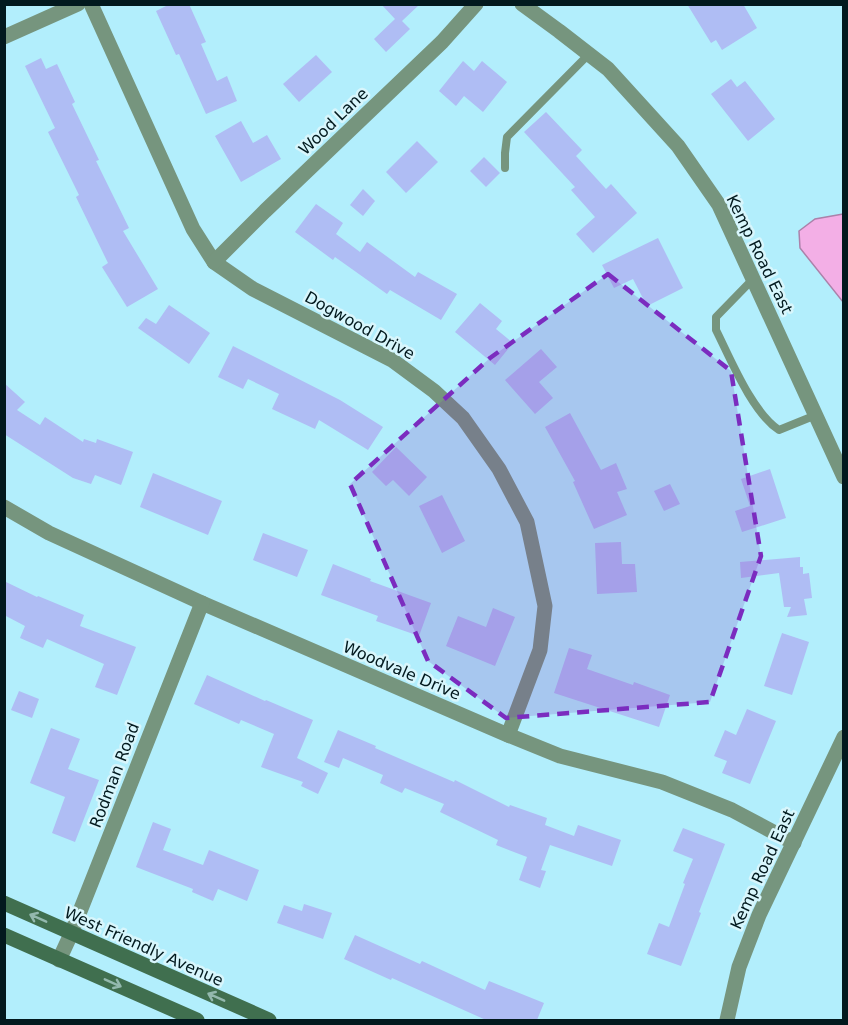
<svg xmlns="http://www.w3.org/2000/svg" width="848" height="1025" font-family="'DejaVu Sans',sans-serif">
<rect width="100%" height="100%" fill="#b2eefc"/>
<path fill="#f3afe6" stroke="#ab82aa" stroke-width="1.5" d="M 843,214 L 844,214 L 843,302 L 800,248 L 799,231 L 815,219 Z"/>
<g fill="#afbdf4">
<path d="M 170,4 L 189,4 L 206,42 L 201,44 L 217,81 L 227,76 L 237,101 L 206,114 L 179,54 L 176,55 L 156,11 Z"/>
<path d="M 381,4 L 420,4 L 402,21 L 410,29 L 386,52 L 374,39 L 395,19 Z"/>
<path d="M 687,4 L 743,4 L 757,28 L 722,50 L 716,40 L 711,43 Z"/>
<path d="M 316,55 L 332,72 L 299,102 L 283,84 Z"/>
<path d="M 41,58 L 46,69 L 57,64 L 75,102 L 72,104 L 99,160 L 96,161 L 129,228 L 123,231 L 158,289 L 127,307 L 102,267 L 108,263 L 76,197 L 79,195 L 48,132 L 55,128 L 25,66 Z"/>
<path d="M 463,61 L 474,71 L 482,61 L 507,82 L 483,112 L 464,96 L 456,106 L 439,91 Z"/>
<path d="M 731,79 L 737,87 L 745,81 L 775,119 L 748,141 L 711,94 Z"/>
<path d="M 546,112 L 582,150 L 576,156 L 606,189 L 611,184 L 637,213 L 593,253 L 576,234 L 595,217 L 571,190 L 575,187 L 524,132 Z"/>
<path d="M 241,121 L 253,143 L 267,135 L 281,159 L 241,182 L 215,136 Z"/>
<path d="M 417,141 L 438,162 L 406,193 L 386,172 Z"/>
<path d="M 484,157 L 500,173 L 486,187 L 470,171 Z"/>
<path d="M 363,189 L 375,201 L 363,216 L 350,205 Z"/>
<path d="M 316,204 L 343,223 L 336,234 L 360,252 L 367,242 L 415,277 L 418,272 L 457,294 L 441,320 L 390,290 L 387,294 L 335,257 L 333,260 L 295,232 Z"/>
<path d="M 658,238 L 683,288 L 647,306 L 633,279 L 614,288 L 602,265 Z"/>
<path d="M 480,303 L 502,321 L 496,329 L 513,343 L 495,365 L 455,332 Z"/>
<path d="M 169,305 L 210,333 L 189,364 L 138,328 L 146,318 L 156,324 Z"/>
<path d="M 233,346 L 340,400 L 383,427 L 368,450 L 319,420 L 315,429 L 272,409 L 279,394 L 248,379 L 243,389 L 218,377 Z"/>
<path d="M 541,349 L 557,367 L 539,382 L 553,398 L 535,414 L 505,380 Z"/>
<path d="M 4,383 L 25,402 L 17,410 L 40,425 L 45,417 L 83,442 L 84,439 L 96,443 L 97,439 L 133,452 L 121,485 L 95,475 L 91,484 L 73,478 L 4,434 Z"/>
<path d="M 570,413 L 601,470 L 616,463 L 627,489 L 617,492 L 627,515 L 594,529 L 573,482 L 575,481 L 545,427 Z"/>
<path d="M 396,447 L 427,477 L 409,496 L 393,480 L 386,486 L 372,472 Z"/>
<path d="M 770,469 L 786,518 L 742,532 L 735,511 L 750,506 L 741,479 Z"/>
<path d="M 153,473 L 222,501 L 208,535 L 140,507 Z"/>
<path d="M 670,484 L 680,504 L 664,511 L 654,491 Z"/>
<path d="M 442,495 L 465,541 L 442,553 L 419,506 Z"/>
<path d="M 263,533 L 308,550 L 297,577 L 253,560 Z"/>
<path d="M 621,542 L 622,564 L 635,564 L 637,592 L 597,594 L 595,543 Z"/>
<path d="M 800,557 L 800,567 L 803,567 L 803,574 L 809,573 L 812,598 L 804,599 L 807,615 L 787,617 L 791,607 L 784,607 L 779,573 L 741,578 L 740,562 Z"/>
<path d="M 333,564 L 371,579 L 370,581 L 431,603 L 419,636 L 376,621 L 378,616 L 321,595 Z"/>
<path d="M 4,581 L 37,597 L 38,596 L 84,615 L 80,626 L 136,647 L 117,695 L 95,687 L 104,664 L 47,639 L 43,648 L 20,638 L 25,626 L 4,615 Z"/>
<path d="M 493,608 L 515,617 L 495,666 L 446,646 L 458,616 L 486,627 Z"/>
<path d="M 782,633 L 809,642 L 792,695 L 764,686 Z"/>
<path d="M 569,648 L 592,655 L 587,669 L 633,685 L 634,682 L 670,695 L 659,727 L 554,693 Z"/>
<path d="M 207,675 L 265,701 L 266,700 L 313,720 L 297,758 L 328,773 L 318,794 L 301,786 L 303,782 L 261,767 L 274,734 L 241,720 L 239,724 L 194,704 Z"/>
<path d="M 19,691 L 39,699 L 32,718 L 11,710 Z"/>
<path d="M 747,709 L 776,721 L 750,784 L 722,773 L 727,761 L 714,756 L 725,730 L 736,735 Z"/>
<path d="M 51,728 L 80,739 L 68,769 L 99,780 L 75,842 L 52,833 L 65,797 L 30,783 Z"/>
<path d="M 338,730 L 376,746 L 375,748 L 454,782 L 455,780 L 509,807 L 510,805 L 547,818 L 545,825 L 574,836 L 578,825 L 621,840 L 612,866 L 550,845 L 541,870 L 546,871 L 540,888 L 519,880 L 527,857 L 496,845 L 498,840 L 440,812 L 444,804 L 405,788 L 402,793 L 380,783 L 383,775 L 343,758 L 339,768 L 324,762 Z"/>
<path d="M 153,822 L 171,829 L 163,850 L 203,865 L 209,850 L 259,870 L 247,901 L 218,889 L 213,901 L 192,892 L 193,889 L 136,867 Z"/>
<path d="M 683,828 L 725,844 L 699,912 L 701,913 L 681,966 L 647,954 L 659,923 L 669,927 L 685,884 L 683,883 L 693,859 L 673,851 Z"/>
<path d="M 304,904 L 332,913 L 323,939 L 277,923 L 284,905 L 302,911 Z"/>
<path d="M 355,935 L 420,964 L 422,961 L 485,990 L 489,981 L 544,1003 L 537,1020 L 486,1020 L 392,978 L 391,980 L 344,959 Z"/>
</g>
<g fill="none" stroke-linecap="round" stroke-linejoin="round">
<g stroke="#76957e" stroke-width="8">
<path d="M 505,168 L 505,153 L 507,137 L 589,54"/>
<path d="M 753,279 L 716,317 L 716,330 C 731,360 752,412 779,430 L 816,415"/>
</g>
<g stroke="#76957e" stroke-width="15">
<path d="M 91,4 L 193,229 L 214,262 L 253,289 L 392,360 L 434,391 L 463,418 L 499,469 L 527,522 L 545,606 L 540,650 L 508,735"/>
<path d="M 522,4 L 559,31 L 608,69 L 678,146 L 719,205 L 844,477"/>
<path d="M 4,37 L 78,4"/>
<path d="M 214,262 L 265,211 L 442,42 L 476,4"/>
<path d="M 4,507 L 49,533 L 202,603 L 508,735 L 560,756 L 662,782 L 732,810 L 794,843"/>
<path d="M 59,960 L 71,934 L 202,603"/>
<path d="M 727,1020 L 739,967 L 759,915 L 844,737"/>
</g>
<g stroke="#406f4f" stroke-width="15">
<path d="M 4,903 L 269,1020"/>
<path d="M 4,935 L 197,1020"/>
</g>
</g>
<defs><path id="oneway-shaft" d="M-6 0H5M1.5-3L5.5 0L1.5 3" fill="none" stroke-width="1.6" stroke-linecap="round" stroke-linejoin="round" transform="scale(1.5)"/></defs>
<g stroke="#94b9ae">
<use href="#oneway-shaft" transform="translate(38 918) rotate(-156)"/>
<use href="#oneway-shaft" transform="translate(113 983) rotate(24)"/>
<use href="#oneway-shaft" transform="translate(216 997) rotate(-156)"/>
</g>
<path fill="#7b2cbf" fill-opacity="0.2" stroke="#7b2cbf" stroke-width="4.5" stroke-dasharray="12 8" stroke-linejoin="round" d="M 608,274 L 731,371 L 761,556 L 710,702 L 506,718 L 428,661 L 350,484 L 490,358 Z"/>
<g text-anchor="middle" stroke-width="5" stroke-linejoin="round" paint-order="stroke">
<g font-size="16" fill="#02191e" stroke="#d8f6fc">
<text transform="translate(333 121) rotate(-44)" y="6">Wood Lane</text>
<text transform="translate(760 254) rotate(64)" y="6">Kemp Road East</text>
<text transform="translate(360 325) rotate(29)" y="6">Dogwood Drive</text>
<text transform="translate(402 670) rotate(23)" y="6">Woodvale Drive</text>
<text transform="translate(114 775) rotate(-69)" y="6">Rodman Road</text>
<text transform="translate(762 869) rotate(-65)" y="6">Kemp Road East</text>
<text transform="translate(144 946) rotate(24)" y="6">West Friendly Avenue</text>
</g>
</g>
<rect width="848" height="1025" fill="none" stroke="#02191e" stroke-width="12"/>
</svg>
